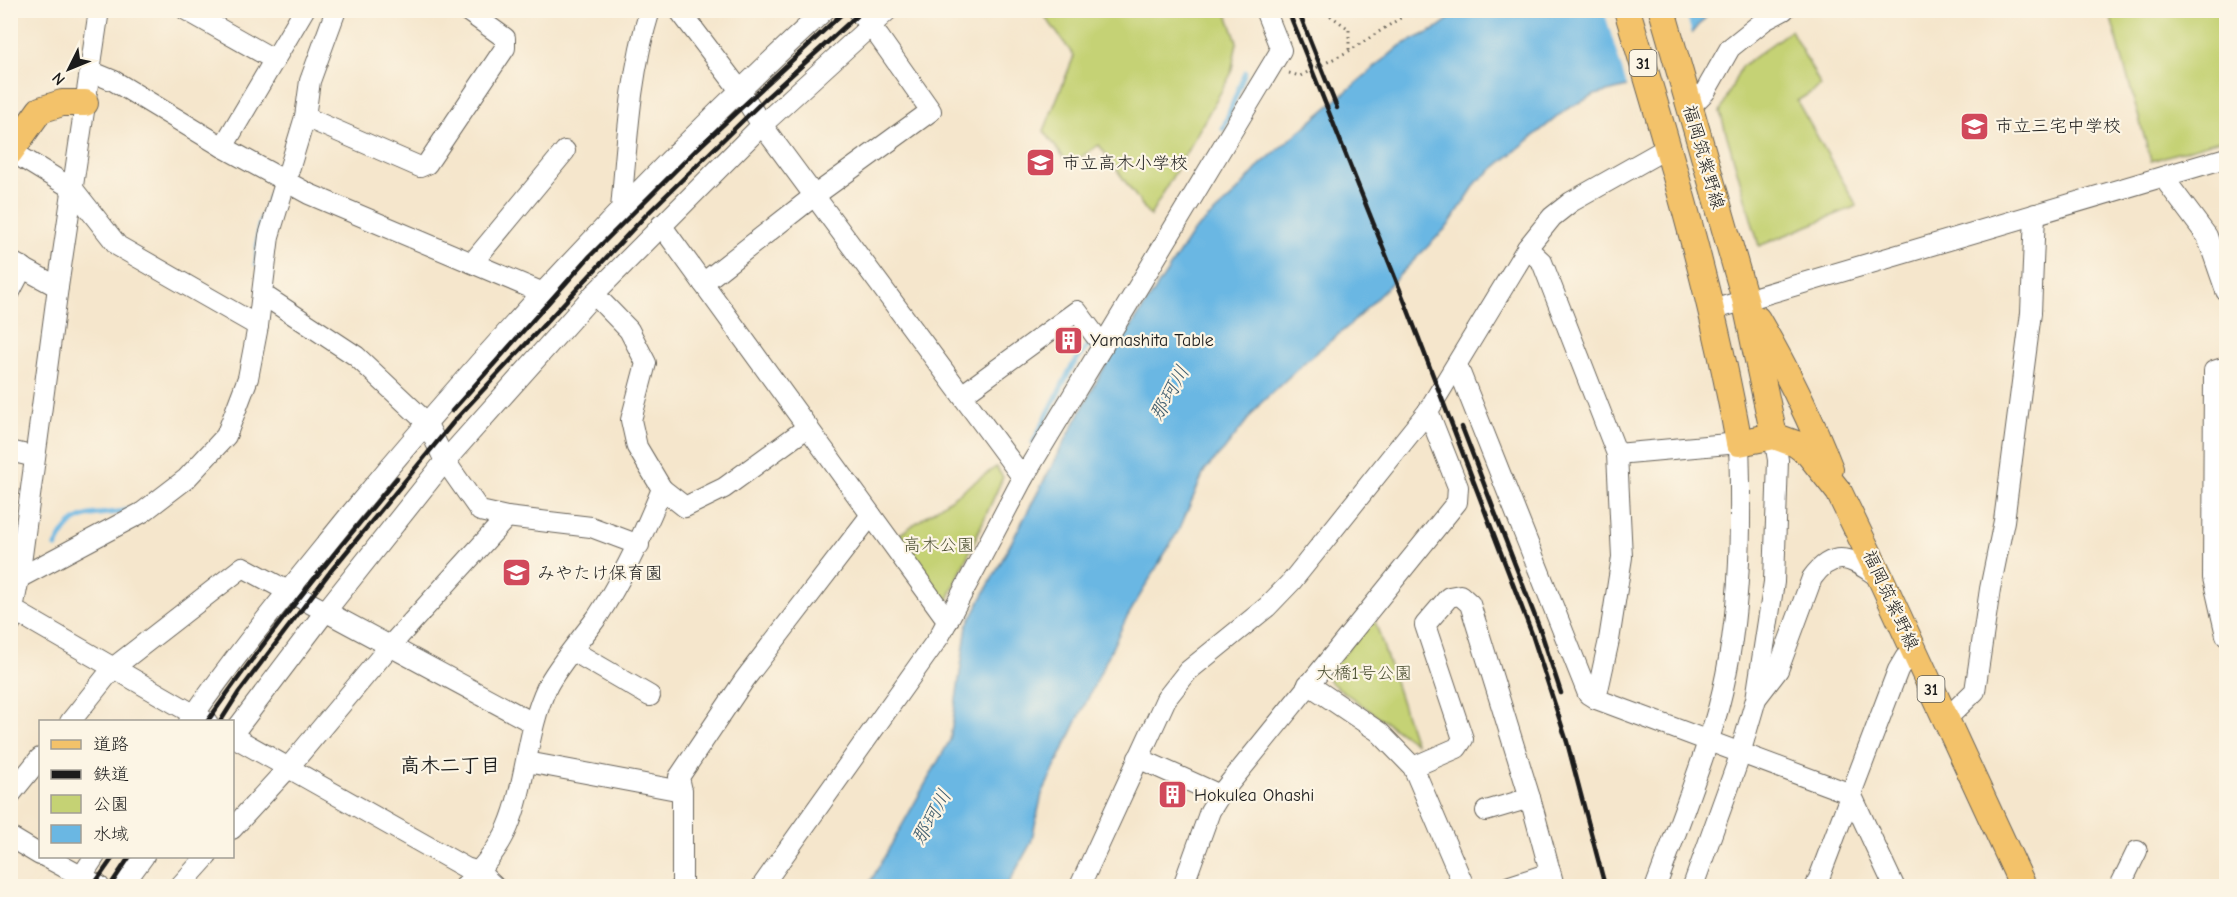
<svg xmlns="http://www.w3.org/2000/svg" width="2237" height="897" font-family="'Comic Neue','Klee One',sans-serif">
<rect width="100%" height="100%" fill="#fcf5e5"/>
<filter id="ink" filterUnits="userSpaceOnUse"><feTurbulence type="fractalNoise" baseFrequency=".0167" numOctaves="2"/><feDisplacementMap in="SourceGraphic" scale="12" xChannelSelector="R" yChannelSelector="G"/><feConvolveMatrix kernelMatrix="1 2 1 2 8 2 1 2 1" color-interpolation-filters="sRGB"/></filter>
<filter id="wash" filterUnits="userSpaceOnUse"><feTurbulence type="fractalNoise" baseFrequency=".008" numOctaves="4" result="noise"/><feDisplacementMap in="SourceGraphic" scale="24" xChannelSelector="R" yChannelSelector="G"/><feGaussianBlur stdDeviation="1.35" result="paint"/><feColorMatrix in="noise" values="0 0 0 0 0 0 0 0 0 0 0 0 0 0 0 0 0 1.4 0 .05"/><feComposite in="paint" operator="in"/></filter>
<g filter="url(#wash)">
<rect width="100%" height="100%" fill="#f5e6cc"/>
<g fill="#c5d274" stroke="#707748" stroke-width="1.5">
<path d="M 1041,11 L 1226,11 L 1237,42 L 1231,74 L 1150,216 L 1099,145 L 1069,165 L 1044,131 L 1074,56 Z"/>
<path d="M 2109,11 L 2226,11 L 2226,138 L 2151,161 Z"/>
<path d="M 1791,30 L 1821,86 L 1797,101 L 1857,206 L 1759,246 L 1720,112 L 1741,67 Z"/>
<path d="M 996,467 L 1003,477 L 946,604 L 896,537 Z"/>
<path d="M 1374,618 L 1415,743 L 1330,682 L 1327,674 Z"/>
</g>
<path fill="#6ab7e3" stroke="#436a80" stroke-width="1.5" d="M 1460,11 L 1711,11 L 1690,36 L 1627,87 L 1595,95 L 1567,109 L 1477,182 L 1448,226 L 1350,325 L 1307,360 L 1260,404 L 1224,450 L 1205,470 L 1180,528 L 1126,619 L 1042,794 L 1031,843 L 1007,886 L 868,886 L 950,740 L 967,626 L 1101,373 L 1193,232 L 1233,196 L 1261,164 L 1400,46 L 1434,30 Z"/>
<path fill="#f5e6cc" d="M 1604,11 L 1685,11 L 1693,37 L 1628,90 Z"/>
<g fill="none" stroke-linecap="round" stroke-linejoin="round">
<g stroke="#6ab7e3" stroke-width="5">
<path d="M 1223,129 L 1245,72"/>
<path d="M 256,264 L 259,227 L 275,183"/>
<path d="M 1033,443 L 1071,368 L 1092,340"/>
<path d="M 56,546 C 75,506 92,518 129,510"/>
</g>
</g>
</g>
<g filter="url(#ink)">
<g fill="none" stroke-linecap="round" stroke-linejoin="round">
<defs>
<g id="minor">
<path d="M 186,10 L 275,60"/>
<path d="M 679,10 L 739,89 L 762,125 L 1023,478"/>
<path d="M 90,71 L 114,81 L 223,147 L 309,194 L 543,293"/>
<path d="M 1690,107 L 1705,92 L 1730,48 L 1765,20 L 1784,10"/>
<path d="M 305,117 L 420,167 L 427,164 L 505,48 L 505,38 L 466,10"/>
<path d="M 223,147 L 304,10"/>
<path d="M 11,151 L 73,189 L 118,246 L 258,326"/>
<path d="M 2163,177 L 2207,236 L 2226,291"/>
<path d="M 621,209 C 627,143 630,74 650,10"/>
<path d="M 661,225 L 948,621"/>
<path d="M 1527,248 L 1542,262 L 1617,454 L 1739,443 C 1742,535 1741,634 1714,723 C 1697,778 1676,832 1656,886"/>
<path d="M 10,261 L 58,287"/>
<path d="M 473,262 L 565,151"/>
<path d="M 703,283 L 814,196 L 931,111 L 879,37 L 857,10"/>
<path d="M 10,292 L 23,267"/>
<path d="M 262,294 L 356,356 L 426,422 L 445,461 L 480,511 L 507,517 L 591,527 L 639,545"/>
<path d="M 1712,310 L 2226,158"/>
<path d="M 1457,365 L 1588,694 L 1596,699"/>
<path d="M 2226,367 L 2214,371 L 2213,578 L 2226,635"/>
<path d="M 962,395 L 1077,311 L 1103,346"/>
<path d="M 10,451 L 35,457"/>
<path d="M 1617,454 L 1622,557 L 1609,640 L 1596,699 L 1851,794 L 1894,886"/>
<path d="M 662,489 L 685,507 L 724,488 L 808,427"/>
<path d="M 19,578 L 143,512 L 186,479 L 226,436 L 248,378 L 258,326 L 269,236 L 305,117 L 310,81 L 336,10"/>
<path d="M 10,608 L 207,722"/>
<path d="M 10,624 L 19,578 L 58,287 L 99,10"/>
<path d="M 573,651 L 650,696"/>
<path d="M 1308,684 L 1379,732 L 1413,767 L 1464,886"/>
<path d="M 1758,696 L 1778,670 L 1812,578 C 1835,546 1855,560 1881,579"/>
<path d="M 1945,720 L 1975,691 L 1990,589 L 2004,521 L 2031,313 L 2035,214"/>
<path d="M 70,722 L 113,668 L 243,567 L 533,723"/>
<path d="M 189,722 C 238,651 294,584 348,517 C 495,337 654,168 825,10"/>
<path d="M 232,735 L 325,612 L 445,461 L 594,294 L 762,125 L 888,10"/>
<path d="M 232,736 L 466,868 L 479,872 L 494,886"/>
<path d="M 1138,758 L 1220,795"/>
<path d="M 527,762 L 682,791"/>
<path d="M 1413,767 L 1457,748 L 1463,739 L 1425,625 L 1449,597 L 1460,595 L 1470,604 L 1530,798 L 1554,886"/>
<path d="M 10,795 L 40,758"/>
<path d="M 1486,811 L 1530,798"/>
<path d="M 232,829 L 288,768 L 390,646 L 507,517"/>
<path d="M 10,837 L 40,855"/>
<path d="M 44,856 L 99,886"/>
<path d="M 75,886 L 95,856"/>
<path d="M 122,886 L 144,856"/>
<path d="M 180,886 L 207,856"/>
<path d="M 465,886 C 480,871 500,847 508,827 C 527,782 526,731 547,687 C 558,665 583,637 598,616 C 624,576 644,533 662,489 L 637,447 L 631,420 L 646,363 L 629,330 L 594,294"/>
<path d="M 682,886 L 682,791 L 679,777 L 745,679 L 871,515"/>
<path d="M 762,886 L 939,637 L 1023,478 L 1281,50 L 1265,10"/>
<path d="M 1080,886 L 1166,699 L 1188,671 L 1267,607 L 1292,581 L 1428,411"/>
<path d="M 1183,886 L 1210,811 L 1220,795 L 1457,502 L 1458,487 L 1428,411 L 1527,248 L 1552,217 L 1571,202 L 1667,148"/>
<path d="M 1510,886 L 1550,873"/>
<path d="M 1693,886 L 1737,764 L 1756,699 L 1774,582 L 1778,460 L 1774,436"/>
<path d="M 1816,886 L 1898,670 L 1905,658 L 1914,650"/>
<path d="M 2120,886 L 2137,851"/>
</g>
<g id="major">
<path d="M 1627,10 C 1670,153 1713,296 1739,443 L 1774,436 L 1796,444 L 1808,453 L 1839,492 L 1881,579 L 2023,886"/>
<path d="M 1662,10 L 1745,299 L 1774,436"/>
<path d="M 10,152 L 40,110 L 62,103 L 85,103"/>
<path d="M 1757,319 C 1785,367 1810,417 1830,469"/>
</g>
</defs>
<use href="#minor" stroke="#68635a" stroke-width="22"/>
<use href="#major" stroke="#68635a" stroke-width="28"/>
<g stroke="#68635a" stroke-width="3" stroke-dasharray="1.5 4.5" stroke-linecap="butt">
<path d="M 1328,10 L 1331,16 L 1349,29 L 1349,51"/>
<path d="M 1289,73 L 1300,76 L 1349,51 L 1413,10"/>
</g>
<use href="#minor" stroke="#fff" stroke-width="20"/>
<use href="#major" stroke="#f3c26a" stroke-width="26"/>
<g stroke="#1c1c1c" stroke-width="4.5">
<path d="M 1288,10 L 1406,305 L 1532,634 L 1567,742 L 1605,886"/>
<path d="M 1298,10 L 1337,108"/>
<path d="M 452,411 L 590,256 L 696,150 L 846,10"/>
<path d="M 1462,427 L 1541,632 L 1561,693"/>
<path d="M 207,722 C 266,637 331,557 397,478"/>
<path d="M 220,722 L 239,692 L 330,572 L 456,419 L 646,215 L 765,99 L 863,10"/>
<path d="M 93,886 L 114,856"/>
<path d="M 110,886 L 130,856"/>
</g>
</g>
</g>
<defs>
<symbol id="school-square" viewBox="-11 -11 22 22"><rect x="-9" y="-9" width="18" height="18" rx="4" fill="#d1495b" stroke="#fcf5e5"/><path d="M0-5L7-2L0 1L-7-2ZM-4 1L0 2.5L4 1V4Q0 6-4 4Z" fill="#fff"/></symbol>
<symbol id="building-square" viewBox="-11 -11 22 22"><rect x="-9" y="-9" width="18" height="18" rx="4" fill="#d1495b" stroke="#fcf5e5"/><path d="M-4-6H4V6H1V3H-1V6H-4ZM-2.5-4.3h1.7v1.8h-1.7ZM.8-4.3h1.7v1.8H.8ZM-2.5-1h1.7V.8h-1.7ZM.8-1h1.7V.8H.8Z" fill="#fff"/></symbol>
</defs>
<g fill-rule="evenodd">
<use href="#school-square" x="1958" y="110" width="33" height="33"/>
<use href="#school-square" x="1024" y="146" width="33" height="33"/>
<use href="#building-square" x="1052" y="324" width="33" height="33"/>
<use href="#school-square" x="500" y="556" width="33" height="33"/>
<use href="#building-square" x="1156" y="778" width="33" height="33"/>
</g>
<g text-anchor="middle" stroke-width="4.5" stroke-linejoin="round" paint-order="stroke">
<g fill="#fcf5e5" stroke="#5f5d58" stroke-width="1.5">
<rect x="1629.5" y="50" width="27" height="26" rx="4.5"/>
<rect x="1917.5" y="676" width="27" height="26" rx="4.5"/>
</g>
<g font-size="16" font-weight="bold" fill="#1c1c1c">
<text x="1643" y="69">31</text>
<text x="1931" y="695">31</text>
</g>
<g font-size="18" fill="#1c1c1c" stroke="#fcf5e5" text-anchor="start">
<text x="1995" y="132">市立三宅中学校</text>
<text x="1062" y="169">市立高木小学校</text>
<text x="1090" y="346">Yamashita Table</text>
<text x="537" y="579">みやたけ保育園</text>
<text x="1194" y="801">Hokulea Ohashi</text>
</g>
<g font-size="18" fill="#1c1c1c" stroke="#fcf5e5">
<text transform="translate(1704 157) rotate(74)" y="6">福岡筑紫野線</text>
<text transform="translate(1891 600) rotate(65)" y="6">福岡筑紫野線</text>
</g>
<g font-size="18" fill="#4f5336" stroke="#fcf5e5">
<text x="939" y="551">高木公園</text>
<text x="1364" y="679">大橋1号公園</text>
</g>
<g font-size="20" font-style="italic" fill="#3b5a6c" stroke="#fcf5e5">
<text transform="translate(1169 393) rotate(-61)" y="7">那珂川</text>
<text transform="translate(931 817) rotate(-61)" y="7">那珂川</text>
</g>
<g font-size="20" font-weight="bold" fill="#1c1c1c" stroke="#fcf5e5">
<text x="450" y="772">高木二丁目</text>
</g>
</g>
<rect width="2237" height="897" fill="none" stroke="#fcf5e5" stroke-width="36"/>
<rect x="39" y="720" width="195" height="138" fill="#fcf5e5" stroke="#a29e95" stroke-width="1.5"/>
<rect x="51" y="740" width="30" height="9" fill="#f3c26a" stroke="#a29e95" stroke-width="1.5"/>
<text x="93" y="750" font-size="18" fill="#1c1c1c">道路</text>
<rect x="51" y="770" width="30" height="9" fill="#1c1c1c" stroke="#a29e95" stroke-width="1.5"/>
<text x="93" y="780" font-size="18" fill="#1c1c1c">鉄道</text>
<rect x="51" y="795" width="30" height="18" fill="#c5d274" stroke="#a29e95" stroke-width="1.5"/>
<text x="93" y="810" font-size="18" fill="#1c1c1c">公園</text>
<rect x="51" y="825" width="30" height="18" fill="#6ab7e3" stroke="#a29e95" stroke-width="1.5"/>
<text x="93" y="840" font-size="18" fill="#1c1c1c">水域</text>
<g transform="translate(69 69) rotate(227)" stroke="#fcf5e5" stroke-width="4.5" paint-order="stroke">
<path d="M0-4.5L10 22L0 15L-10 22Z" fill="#1c1c1c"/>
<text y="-9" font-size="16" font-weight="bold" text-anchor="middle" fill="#1c1c1c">N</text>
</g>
</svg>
